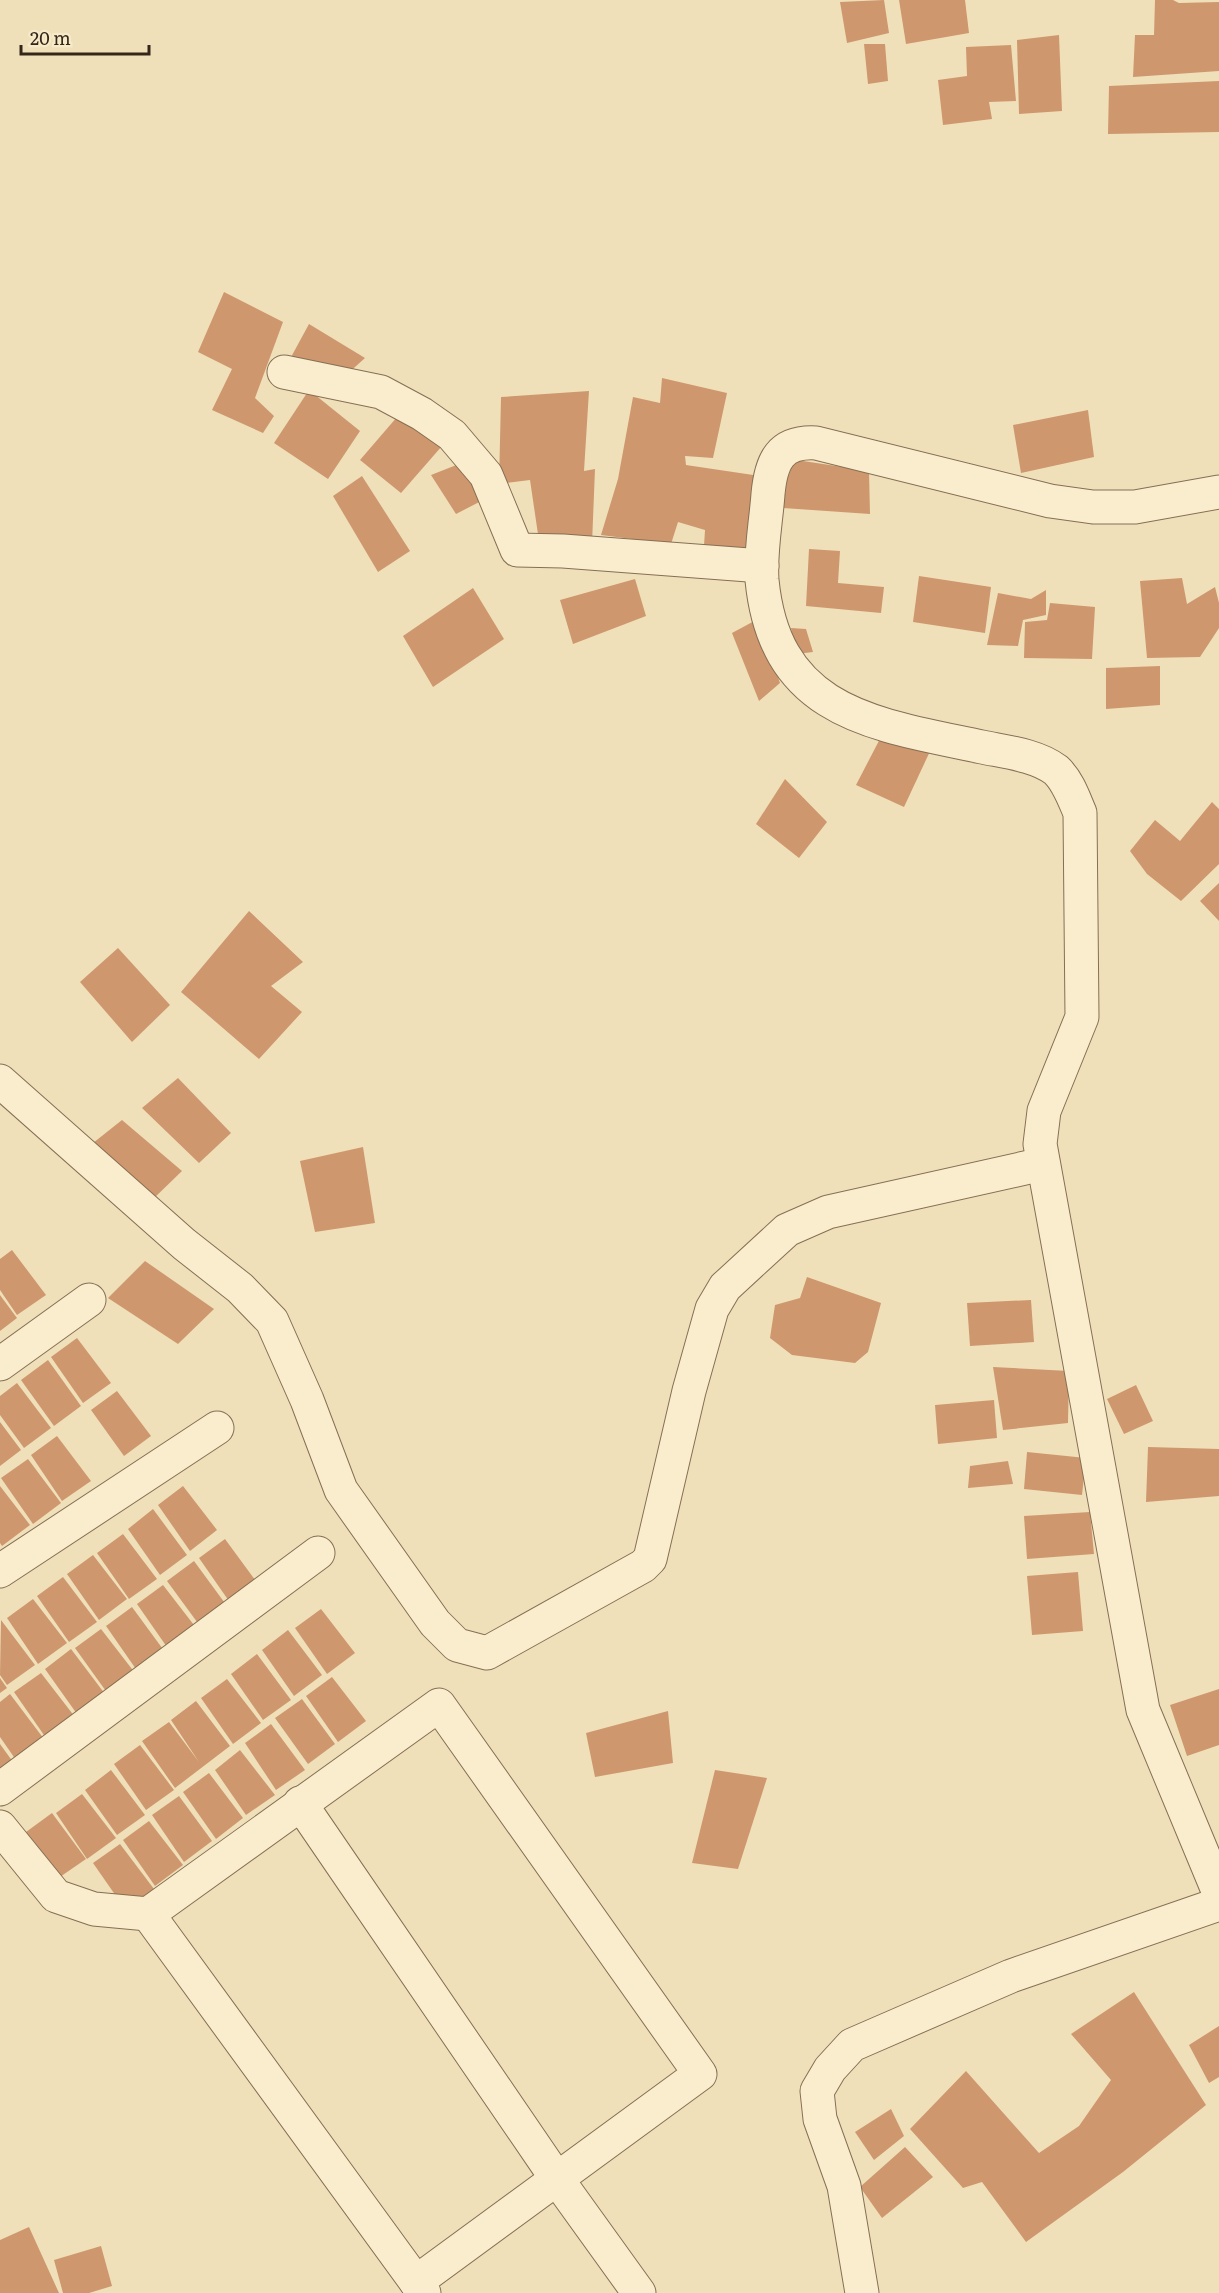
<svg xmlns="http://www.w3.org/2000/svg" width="1219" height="2293" font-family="Literata,serif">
<rect width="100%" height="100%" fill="#efe0ba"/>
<g fill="#cf976e">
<path d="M 884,0 L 889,33 L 847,43 L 840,2 Z"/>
<path d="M 899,0 L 965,0 L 969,33 L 906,44 Z"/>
<path d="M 1155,0 L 1173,0 L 1179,3 L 1219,2 L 1219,71 L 1133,77 L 1135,35 L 1154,35 Z"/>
<path d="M 1059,35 L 1062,111 L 1019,114 L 1017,40 Z"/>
<path d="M 864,44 L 885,44 L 888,81 L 868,84 Z"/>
<path d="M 1011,45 L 1016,101 L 989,102 L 992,119 L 943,125 L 938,80 L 967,76 L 966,47 Z"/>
<path d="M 1219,81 L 1219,132 L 1108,134 L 1109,86 Z"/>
<path d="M 224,292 L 283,322 L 255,398 L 274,416 L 263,433 L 212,410 L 232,369 L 198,352 Z"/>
<path d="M 309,324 L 365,358 L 345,376 L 290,359 Z"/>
<path d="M 662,378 L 727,393 L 713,458 L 685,456 L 686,465 L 760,476 L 748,553 L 704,546 L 705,530 L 678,522 L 671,544 L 601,535 L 618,479 L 633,397 L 660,403 Z"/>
<path d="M 309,390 L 360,431 L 328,479 L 274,443 Z"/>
<path d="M 589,391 L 584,471 L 595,469 L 592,544 L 539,541 L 530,480 L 499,484 L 501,397 Z"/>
<path d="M 1088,410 L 1094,457 L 1021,473 L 1013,425 Z"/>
<path d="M 397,417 L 442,446 L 401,493 L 360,460 Z"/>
<path d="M 790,459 L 869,471 L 870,514 L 783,508 Z"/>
<path d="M 464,462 L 487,498 L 456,514 L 431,475 Z"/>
<path d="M 362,476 L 410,551 L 378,572 L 333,496 Z"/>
<path d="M 809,549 L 840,551 L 838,583 L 884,587 L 881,613 L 806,606 Z"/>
<path d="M 919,576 L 991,587 L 985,633 L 913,622 Z"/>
<path d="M 1182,578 L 1187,604 L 1215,587 L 1219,603 L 1219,628 L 1200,657 L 1147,658 L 1140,581 Z"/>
<path d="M 635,579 L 646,616 L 573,644 L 560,600 Z"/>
<path d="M 473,588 L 504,639 L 433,687 L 403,636 Z"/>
<path d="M 1046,590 L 1046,615 L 1023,620 L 1018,646 L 987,645 L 998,593 L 1031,599 Z"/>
<path d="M 1050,603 L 1095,607 L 1092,659 L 1024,658 L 1025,622 L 1047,620 Z"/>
<path d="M 758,619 L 780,683 L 759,701 L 732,633 Z"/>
<path d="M 791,628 L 806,629 L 813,652 L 796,654 Z"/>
<path d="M 1160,666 L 1160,705 L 1106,709 L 1106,668 Z"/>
<path d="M 883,733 L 932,747 L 904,807 L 856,785 Z"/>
<path d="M 785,779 L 827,822 L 799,858 L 756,824 Z"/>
<path d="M 1212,802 L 1219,809 L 1219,864 L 1181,901 L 1147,874 L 1130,851 L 1155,820 L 1180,841 Z"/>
<path d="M 1219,883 L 1219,921 L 1200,901 Z"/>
<path d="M 249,911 L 303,962 L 271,986 L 302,1012 L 259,1059 L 181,992 Z"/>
<path d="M 118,948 L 170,1005 L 132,1042 L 80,982 Z"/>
<path d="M 178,1078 L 231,1133 L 199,1163 L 142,1108 Z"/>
<path d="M 122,1120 L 182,1171 L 150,1202 L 88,1147 Z"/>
<path d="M 363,1147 L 375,1223 L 315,1232 L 300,1161 Z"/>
<path d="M 12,1250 L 46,1295 L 17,1315 L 0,1290 L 0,1259 Z"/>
<path d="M 145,1261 L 214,1309 L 178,1344 L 108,1298 Z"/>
<path d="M 807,1277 L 881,1303 L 868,1352 L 855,1363 L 792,1355 L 770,1338 L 775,1305 L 800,1298 Z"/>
<path d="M 0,1295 L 17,1318 L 0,1331 Z"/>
<path d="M 1031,1300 L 1034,1342 L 970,1346 L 967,1303 Z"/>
<path d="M 77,1338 L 111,1383 L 83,1403 L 51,1357 Z"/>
<path d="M 48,1360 L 81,1406 L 54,1426 L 21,1380 Z"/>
<path d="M 993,1367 L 1069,1371 L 1068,1423 L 1003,1430 Z"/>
<path d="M 17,1383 L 51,1428 L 24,1448 L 0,1415 L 0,1396 Z"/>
<path d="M 1136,1385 L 1153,1421 L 1124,1434 L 1107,1399 Z"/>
<path d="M 117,1391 L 151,1436 L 124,1456 L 91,1410 Z"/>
<path d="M 994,1400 L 997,1438 L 938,1444 L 935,1405 Z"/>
<path d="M 0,1422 L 21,1450 L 0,1466 Z"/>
<path d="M 57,1436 L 91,1481 L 62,1501 L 31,1455 Z"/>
<path d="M 1148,1447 L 1219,1449 L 1219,1496 L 1146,1502 Z"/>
<path d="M 1027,1452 L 1086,1458 L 1082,1495 L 1024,1489 Z"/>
<path d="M 28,1459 L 61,1503 L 33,1524 L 1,1478 Z"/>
<path d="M 1008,1461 L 1013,1484 L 968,1488 L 970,1466 Z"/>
<path d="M 0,1486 L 30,1525 L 2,1546 L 0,1543 Z"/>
<path d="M 183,1486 L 217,1530 L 190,1551 L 158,1505 Z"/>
<path d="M 153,1509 L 187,1555 L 160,1575 L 128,1529 Z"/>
<path d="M 1090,1512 L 1094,1554 L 1027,1559 L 1024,1516 Z"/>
<path d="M 123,1534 L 157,1579 L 129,1599 L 97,1553 Z"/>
<path d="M 225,1539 L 258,1584 L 231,1604 L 199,1558 Z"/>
<path d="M 93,1555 L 127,1599 L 99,1620 L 67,1574 Z"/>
<path d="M 194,1561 L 227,1606 L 200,1626 L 167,1581 Z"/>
<path d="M 1078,1572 L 1083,1631 L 1032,1635 L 1027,1576 Z"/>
<path d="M 63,1577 L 97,1622 L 69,1642 L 37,1596 Z"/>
<path d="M 163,1585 L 197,1629 L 169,1650 L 137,1604 Z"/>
<path d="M 33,1599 L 67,1643 L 38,1664 L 7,1618 Z"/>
<path d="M 132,1607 L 165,1652 L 138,1672 L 106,1626 Z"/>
<path d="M 321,1609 L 355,1653 L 327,1674 L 295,1628 Z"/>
<path d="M 1,1620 L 35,1665 L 7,1685 L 0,1675 Z"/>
<path d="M 101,1629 L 135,1673 L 108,1694 L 75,1648 Z"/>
<path d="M 288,1630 L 322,1675 L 294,1696 L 262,1650 Z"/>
<path d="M 71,1649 L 105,1694 L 77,1714 L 45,1669 Z"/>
<path d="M 257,1654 L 291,1700 L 263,1720 L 231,1674 Z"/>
<path d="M 41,1673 L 75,1717 L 46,1738 L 14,1692 Z"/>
<path d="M 332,1677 L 366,1721 L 338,1742 L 306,1696 Z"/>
<path d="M 0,1678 L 7,1688 L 0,1693 Z"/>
<path d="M 227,1679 L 261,1723 L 233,1744 L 201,1698 Z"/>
<path d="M 1219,1689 L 1219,1745 L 1187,1756 L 1170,1705 Z"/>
<path d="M 10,1694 L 44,1739 L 16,1760 L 0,1737 L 0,1702 Z"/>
<path d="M 302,1699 L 335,1744 L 308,1764 L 275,1718 Z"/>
<path d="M 196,1701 L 230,1746 L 175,1788 L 142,1741 L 169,1722 L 199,1762 L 171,1720 Z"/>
<path d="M 668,1711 L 673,1763 L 595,1777 L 586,1733 Z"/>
<path d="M 271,1724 L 305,1770 L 276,1790 L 245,1743 Z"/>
<path d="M 0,1744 L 13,1762 L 0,1772 Z"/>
<path d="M 140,1745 L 174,1790 L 146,1810 L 114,1764 Z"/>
<path d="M 240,1750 L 275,1795 L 246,1815 L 215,1770 Z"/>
<path d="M 111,1770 L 145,1815 L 117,1835 L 85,1790 Z"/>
<path d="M 715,1770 L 767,1778 L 738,1869 L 692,1863 Z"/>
<path d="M 209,1773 L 243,1818 L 216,1839 L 183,1792 Z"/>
<path d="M 82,1794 L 116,1838 L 87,1859 L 56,1813 Z"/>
<path d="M 179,1796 L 212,1841 L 184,1862 L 152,1815 Z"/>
<path d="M 52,1813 L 86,1859 L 57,1879 L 26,1832 Z"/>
<path d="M 149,1821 L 183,1865 L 155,1886 L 123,1840 Z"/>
<path d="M 120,1844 L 154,1889 L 125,1909 L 93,1863 Z"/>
<path d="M 1134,1992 L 1206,2105 L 1123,2172 L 1026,2242 L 982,2182 L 963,2188 L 910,2129 L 966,2071 L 1039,2153 L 1079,2126 L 1111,2080 L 1071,2034 Z"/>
<path d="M 1219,2026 L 1219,2077 L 1209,2083 L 1189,2045 Z"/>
<path d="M 891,2109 L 904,2136 L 874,2160 L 855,2132 Z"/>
<path d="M 905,2147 L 933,2177 L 882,2218 L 860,2187 Z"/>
<path d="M 29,2227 L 59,2293 L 0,2293 L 0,2240 Z"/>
<path d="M 101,2246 L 112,2286 L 89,2293 L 63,2293 L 54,2260 Z"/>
</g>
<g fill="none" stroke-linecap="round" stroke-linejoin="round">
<defs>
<g id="street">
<path d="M 284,372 L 381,392 L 422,414 L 452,435 L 486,475 L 517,550 L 563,551 L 762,566"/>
<path d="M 1219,492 L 1135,507 L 1093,507 L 1050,501 L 816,443 C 780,441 771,461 768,494 C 766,522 760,552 762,580 C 775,714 874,724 982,747 C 1006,752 1036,755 1056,770 C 1068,781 1074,799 1080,813 L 1082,1017 L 1044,1111 L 1040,1144 L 1143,1710 L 1219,1893"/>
<path d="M 0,1081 L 184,1244 L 240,1288 L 272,1321 L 307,1400 L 341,1490 L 435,1623 L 457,1645 L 487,1653 L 643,1566 L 650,1559 L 689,1391 L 712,1309 L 725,1287 L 787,1230 L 828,1212 L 1043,1164"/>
<path d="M 0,1364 L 89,1300"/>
<path d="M 0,1571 L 217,1428"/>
<path d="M 0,1789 L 318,1553"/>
<path d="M 300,1803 L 557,2179 L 639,2293"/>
<path d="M 0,1827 L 56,1896 L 94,1909 L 148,1914 L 439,1705 L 700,2074 L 416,2282"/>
<path d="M 148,1914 L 424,2293"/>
<path d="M 862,2293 L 844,2186 L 820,2119 L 817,2091 L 830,2069 L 852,2045 L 1011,1976 L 1219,1904"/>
</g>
</defs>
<use href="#street" stroke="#866f54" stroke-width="35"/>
<use href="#street" stroke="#faedcd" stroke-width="33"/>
</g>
<path d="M21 45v9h128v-9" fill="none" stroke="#34271a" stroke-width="3"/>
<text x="30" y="45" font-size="18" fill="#34271a" stroke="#f6eac9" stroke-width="4.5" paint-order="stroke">20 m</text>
</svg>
